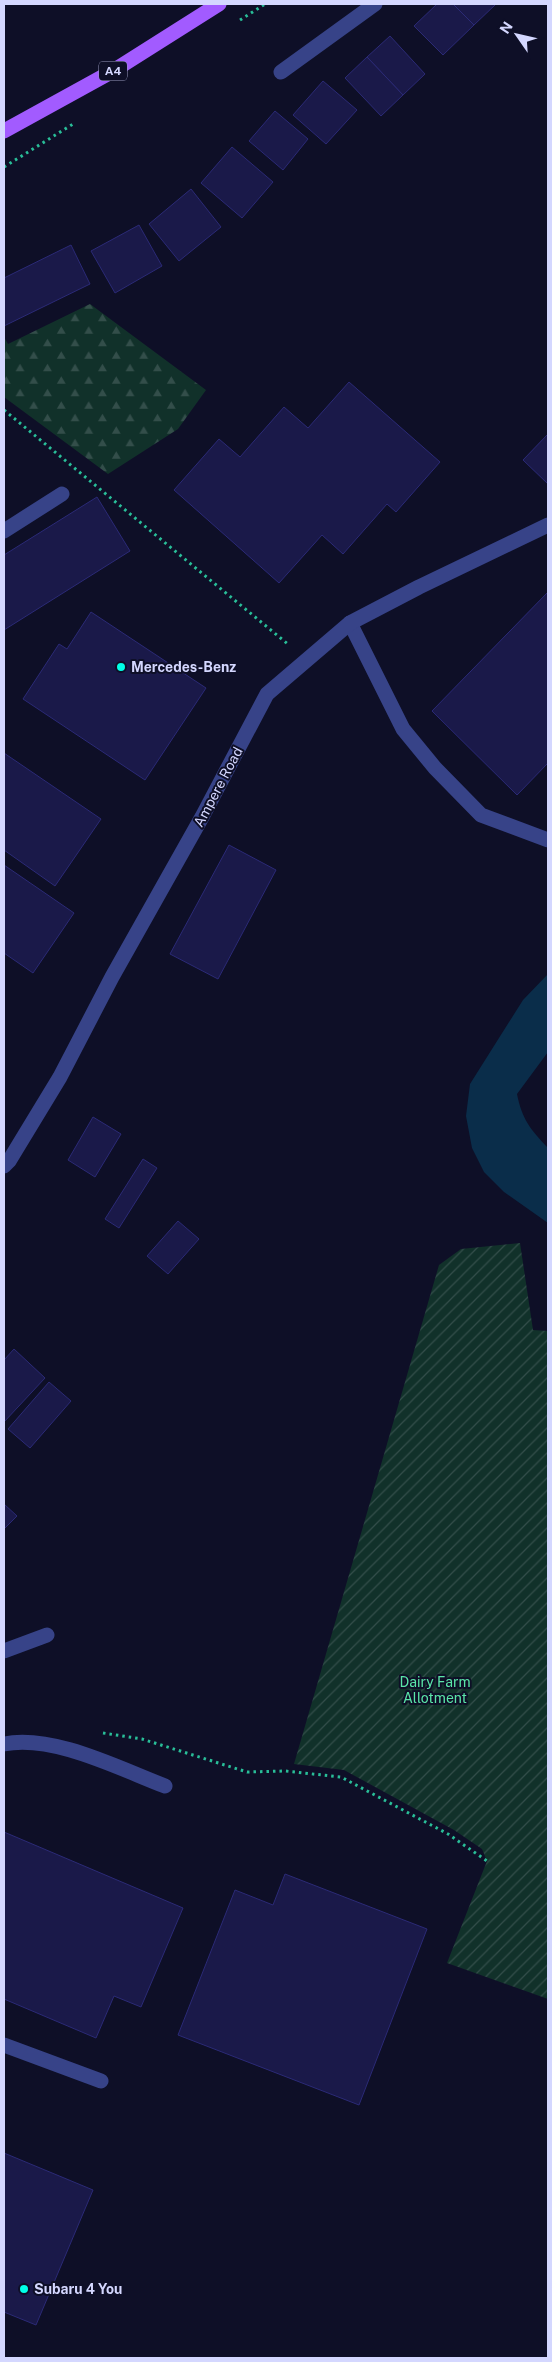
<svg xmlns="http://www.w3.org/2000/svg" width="552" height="2362" font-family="'Public Sans',sans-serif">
<defs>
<pattern id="forest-firs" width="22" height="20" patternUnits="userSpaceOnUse" patternTransform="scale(1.25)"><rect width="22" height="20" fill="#11312a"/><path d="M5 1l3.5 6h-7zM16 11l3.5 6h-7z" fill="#334e4a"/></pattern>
<pattern id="garden-furrows" width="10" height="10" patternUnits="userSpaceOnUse" patternTransform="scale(1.25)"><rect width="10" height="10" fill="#11312a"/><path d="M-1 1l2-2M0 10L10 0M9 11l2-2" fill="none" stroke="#334e4a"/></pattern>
</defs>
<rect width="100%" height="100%" fill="#0e0f27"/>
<path fill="url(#forest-firs)" d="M 90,304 L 206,390 L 178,429 L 108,474 L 4,397 L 4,337 L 8,344 Z"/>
<path fill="url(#garden-furrows)" d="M 520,1243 L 533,1330 L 548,1331 L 548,1999 L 447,1963 L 487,1861 L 482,1849 L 454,1830 L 344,1770 L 294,1764 L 439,1265 L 461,1249 Z"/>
<path fill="#0a2d4a" d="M 548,974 L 548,1052 L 517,1094 C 522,1119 530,1129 548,1148 L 548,1223 L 504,1192 L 484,1172 L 472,1148 L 466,1116 L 470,1084 L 523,1000 Z"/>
<g fill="#1a1949" stroke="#2b2a76">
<path d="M 437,4 L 453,4 L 474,25 L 443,55 L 414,26 Z"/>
<path d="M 453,4 L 496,4 L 474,25 Z"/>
<path d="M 390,36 L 425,74 L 403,95 L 367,57 Z"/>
<path d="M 367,57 L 403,95 L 381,116 L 345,78 Z"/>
<path d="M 323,81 L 357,110 L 326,144 L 293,115 Z"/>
<path d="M 275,111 L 308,139 L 283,170 L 249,141 Z"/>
<path d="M 232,147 L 273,182 L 242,218 L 201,183 Z"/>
<path d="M 191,189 L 221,227 L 179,261 L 149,224 Z"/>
<path d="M 139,225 L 162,266 L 115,293 L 91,251 Z"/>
<path d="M 71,245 L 90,284 L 4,326 L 4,278 Z"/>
<path d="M 349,382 L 440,462 L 396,512 L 387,504 L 343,554 L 322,535 L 279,583 L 174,490 L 219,439 L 240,457 L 284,407 L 308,428 Z"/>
<path d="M 548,434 L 548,484 L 523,460 Z"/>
<path d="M 97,497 L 130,551 L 4,630 L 4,555 Z"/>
<path d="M 548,592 L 548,763 L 517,795 L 432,711 Z"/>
<path d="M 91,612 L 206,688 L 145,780 L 23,699 L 59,644 L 67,649 Z"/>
<path d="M 4,753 L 101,819 L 55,886 L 4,850 Z"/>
<path d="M 229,845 L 276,870 L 218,979 L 170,954 Z"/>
<path d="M 4,865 L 74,913 L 33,973 L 4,953 Z"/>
<path d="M 93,1117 L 121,1134 L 95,1177 L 68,1160 Z"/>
<path d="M 143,1159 L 157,1168 L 119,1228 L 105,1219 Z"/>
<path d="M 178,1221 L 199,1239 L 168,1274 L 147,1256 Z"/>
<path d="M 14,1349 L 45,1378 L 4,1422 L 4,1360 Z"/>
<path d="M 49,1382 L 71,1401 L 30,1448 L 8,1429 Z"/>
<path d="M 4,1504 L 17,1516 L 4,1529 Z"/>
<path d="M 4,1832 L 183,1908 L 141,2007 L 114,1996 L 96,2038 L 4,1999 Z"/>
<path d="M 285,1874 L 427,1929 L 359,2105 L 178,2035 L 235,1890 L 273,1905 Z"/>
<path d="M 4,2153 L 93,2190 L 36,2325 L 4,2312 Z"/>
</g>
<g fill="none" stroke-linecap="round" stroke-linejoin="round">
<g stroke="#29be98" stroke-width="3" stroke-dasharray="2.5 4" stroke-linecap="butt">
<path d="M 240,20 L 265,4"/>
<path d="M 4,167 L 73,124"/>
<path d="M 4,410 L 289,645"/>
<path d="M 103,1733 L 142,1739 L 247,1772 L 285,1771 L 341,1777 L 448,1834 L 487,1861"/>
</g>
<g stroke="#374388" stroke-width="15">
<path d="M 281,72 L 375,4"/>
<path d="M 4,531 L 62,494"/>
<path d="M 350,623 L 403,729 L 435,768 L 481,815 L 548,840"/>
<path d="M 4,1166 L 9,1161 L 60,1077 L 112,977 L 202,817 L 267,694 L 350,623 L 419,587 L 548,525"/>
<path d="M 4,1651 L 47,1635"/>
<path d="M 4,1744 C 53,1734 120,1769 165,1786"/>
<path d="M 4,2045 L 101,2081"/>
</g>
<path stroke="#a25bff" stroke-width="15" d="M 4,131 L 113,71 L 219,4"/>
</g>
<g fill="#00ffe8" stroke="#0e0f27" stroke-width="2">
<circle cx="121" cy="667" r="5"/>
<circle cx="24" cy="2289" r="5"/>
</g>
<g text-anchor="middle" stroke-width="4" stroke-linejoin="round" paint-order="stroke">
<rect fill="#0e0f27" stroke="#999bbe" stroke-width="1" x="99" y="61.5" width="28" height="19" rx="4"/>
<g font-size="12" font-weight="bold" fill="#d4d7ff">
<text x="113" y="75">A4</text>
</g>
<g font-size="14" font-weight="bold" fill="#d4d7ff" stroke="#0e0f27" text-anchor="start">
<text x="131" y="672">Mercedes-Benz</text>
<text x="34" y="2294">Subaru 4 You</text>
</g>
<g font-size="14" fill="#d4d7ff" stroke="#0e0f27">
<text transform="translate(218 787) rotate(-62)" y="5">Ampere Road</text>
</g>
<g font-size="14" fill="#5ae5a8" stroke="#0e0f27">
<text x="435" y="1687">Dairy Farm<tspan x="435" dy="16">Allotment</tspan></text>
</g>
</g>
<rect width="552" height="2362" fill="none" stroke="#d4d7ff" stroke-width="10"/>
<g transform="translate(517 35) rotate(304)" stroke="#0e0f27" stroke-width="4" paint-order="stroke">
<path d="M0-4L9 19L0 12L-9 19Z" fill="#d4d7ff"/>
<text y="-8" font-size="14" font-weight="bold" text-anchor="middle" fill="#d4d7ff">N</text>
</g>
</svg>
